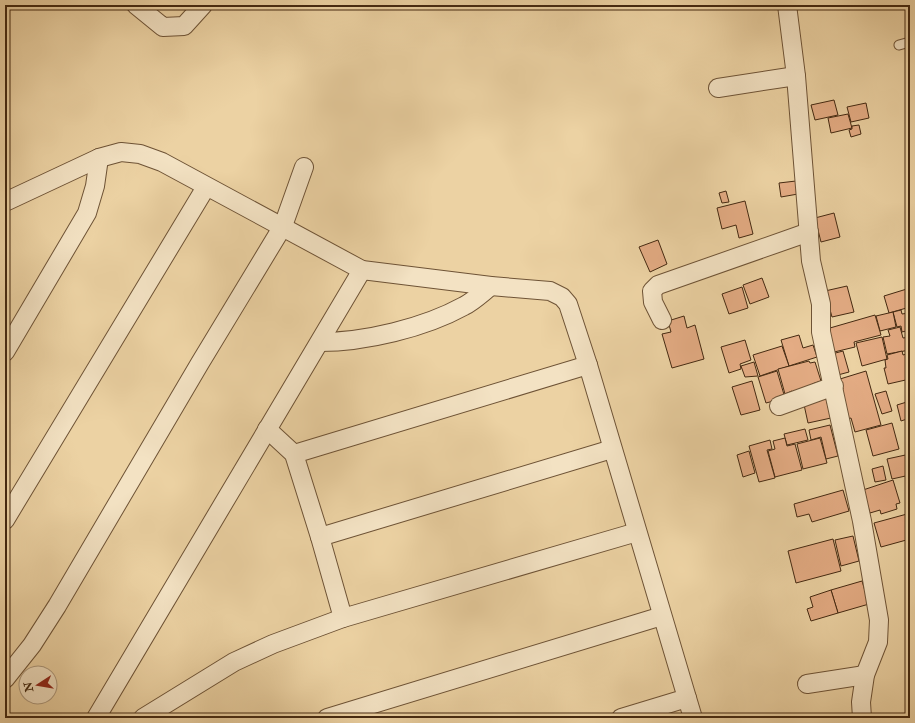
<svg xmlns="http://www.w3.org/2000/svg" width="915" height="723" font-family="'IM FELL Double Pica',serif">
<rect width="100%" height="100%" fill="#ecd2a3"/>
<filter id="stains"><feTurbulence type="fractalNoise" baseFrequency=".005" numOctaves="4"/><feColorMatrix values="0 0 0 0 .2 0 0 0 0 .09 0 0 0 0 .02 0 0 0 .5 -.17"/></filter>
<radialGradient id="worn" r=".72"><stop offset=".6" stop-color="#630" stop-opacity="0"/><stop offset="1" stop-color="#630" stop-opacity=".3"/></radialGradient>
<g fill="#e4ac84" stroke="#442911">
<path d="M 834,100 L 838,115 L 815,120 L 811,105 Z"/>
<path d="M 866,103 L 869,118 L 851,122 L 847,107 Z"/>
<path d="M 848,114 L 852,128 L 831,133 L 828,118 Z"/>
<path d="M 859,125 L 861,134 L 851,137 L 849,130 L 852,129 L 852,126 Z"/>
<path d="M 796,181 L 798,194 L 781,197 L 779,183 Z"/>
<path d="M 726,191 L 729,202 L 722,203 L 719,193 Z"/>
<path d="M 745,201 L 753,234 L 739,238 L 736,225 L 722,229 L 717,208 Z"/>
<path d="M 834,213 L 840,237 L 821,242 L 815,218 Z"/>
<path d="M 658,240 L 667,264 L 650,272 L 639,247 Z"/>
<path d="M 762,278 L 769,297 L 750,304 L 743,285 Z"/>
<path d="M 847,286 L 854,312 L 832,317 L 825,291 Z"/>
<path d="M 742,287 L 748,308 L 729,314 L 722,294 Z"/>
<path d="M 910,288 L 910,307 L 889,313 L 884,296 Z"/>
<path d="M 901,310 L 902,314 L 909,313 L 910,330 L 902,332 L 901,326 L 897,327 L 893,312 Z"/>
<path d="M 893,312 L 896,327 L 880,331 L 876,316 Z"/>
<path d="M 875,315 L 881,335 L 854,342 L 855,347 L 830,353 L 823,330 Z"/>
<path d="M 684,316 L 687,328 L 695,325 L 704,359 L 672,368 L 662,334 L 671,332 L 668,321 Z"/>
<path d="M 900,327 L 903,338 L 910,337 L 910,350 L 887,354 L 883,337 L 890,336 L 888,330 Z"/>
<path d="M 799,335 L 803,348 L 813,345 L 817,357 L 789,366 L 781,340 Z"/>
<path d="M 882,337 L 887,359 L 862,366 L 856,343 Z"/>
<path d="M 745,340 L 751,360 L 740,364 L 741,369 L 729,373 L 721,347 Z"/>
<path d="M 782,346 L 789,366 L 760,376 L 753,355 Z"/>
<path d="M 843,351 L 849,372 L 834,376 L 828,355 Z"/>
<path d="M 902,351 L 903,355 L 910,353 L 910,379 L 888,384 L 884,368 L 886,368 L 885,360 L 888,359 L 887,355 Z"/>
<path d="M 809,361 L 810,363 L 815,362 L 821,381 L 812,384 L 814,388 L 793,394 L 792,391 L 785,394 L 778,369 Z"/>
<path d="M 754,362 L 758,376 L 745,377 L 741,366 Z"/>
<path d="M 777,371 L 785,398 L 766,403 L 758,377 Z"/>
<path d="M 866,371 L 881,425 L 855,432 L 851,418 L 847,419 L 839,390 L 843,389 L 840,379 Z"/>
<path d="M 752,381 L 760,410 L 741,415 L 732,387 Z"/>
<path d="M 886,391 L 892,411 L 882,414 L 875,394 Z"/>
<path d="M 825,395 L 831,418 L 808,423 L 803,400 Z"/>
<path d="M 910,401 L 910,418 L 901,421 L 897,405 Z"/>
<path d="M 892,423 L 899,449 L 873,456 L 866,430 Z"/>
<path d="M 830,425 L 838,456 L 826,459 L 821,437 L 811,440 L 809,430 Z"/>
<path d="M 805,429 L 808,440 L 787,445 L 784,434 Z"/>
<path d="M 785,438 L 787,446 L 795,444 L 802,470 L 775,477 L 768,451 L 775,449 L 773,441 Z"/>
<path d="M 820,438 L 827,463 L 803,469 L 797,444 Z"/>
<path d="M 770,440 L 772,449 L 767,450 L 775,478 L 759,482 L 749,446 Z"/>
<path d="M 749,451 L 755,473 L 743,477 L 737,455 Z"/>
<path d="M 910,454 L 910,475 L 892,479 L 887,459 Z"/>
<path d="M 883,466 L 886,480 L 875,482 L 872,469 Z"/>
<path d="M 893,480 L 900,503 L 896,504 L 897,509 L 881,514 L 880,510 L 870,513 L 863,490 Z"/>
<path d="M 843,490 L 849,511 L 812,522 L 809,514 L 797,517 L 794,504 Z"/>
<path d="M 907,514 L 910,524 L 910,539 L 881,547 L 874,523 Z"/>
<path d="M 853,536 L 859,561 L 841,566 L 835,540 Z"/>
<path d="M 833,539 L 841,571 L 796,583 L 788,551 Z"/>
<path d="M 862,581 L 869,604 L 838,613 L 831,590 Z"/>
<path d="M 831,590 L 838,613 L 811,621 L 807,609 L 813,607 L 810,597 Z"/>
</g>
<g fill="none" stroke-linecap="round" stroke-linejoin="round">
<defs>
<path id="lane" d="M 899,45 L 910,42"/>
<g id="street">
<path d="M 136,5 L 163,27 L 184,26 L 203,5"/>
<path d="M 787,5 L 796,76 L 811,261 L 821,304 L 821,332 L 862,521 L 879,620 L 878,642 L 865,675 L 861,702 L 862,718"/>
<path d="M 718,88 L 796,76"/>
<path d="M 5,202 L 99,158 L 121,152 L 140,154 L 162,162 L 362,270 L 491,286 L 550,291 L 562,297 L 568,304 L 588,365 L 687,698 L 621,718"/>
<path d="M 662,320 L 653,302 L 652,291 L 658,285 L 809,232"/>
<path d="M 320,342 C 365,342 424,328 464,306 C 474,301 483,292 491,286"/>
<path d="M 5,352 L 87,213 L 95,186 L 99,158"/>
<path d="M 779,406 L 834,386"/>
<path d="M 267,429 L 294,454 L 320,537 L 343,618"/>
<path d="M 294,454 L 588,365"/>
<path d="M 5,520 L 206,187"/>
<path d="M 320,537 L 612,449"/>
<path d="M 5,679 L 32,645 L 57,606 L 200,363 L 283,226 L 304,167"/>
<path d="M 807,684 L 865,675"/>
<path d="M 687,698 L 693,718"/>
<path d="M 96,718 L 362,270"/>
<path d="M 143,718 L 234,662 L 273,644 L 343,618 L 637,532"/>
<path d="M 327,718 L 662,616"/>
</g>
</defs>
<use href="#lane" stroke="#6e5336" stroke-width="11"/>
<use href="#street" stroke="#6e5336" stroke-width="20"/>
<use href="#lane" stroke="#f3e2c3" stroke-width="9"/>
<use href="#street" stroke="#f3e2c3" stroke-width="18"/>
</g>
<rect width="915" height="723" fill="none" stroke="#ecd2a3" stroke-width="20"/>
<rect x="6" y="6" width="903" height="711" fill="none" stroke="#442911" stroke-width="2"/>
<rect x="10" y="10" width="895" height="703" fill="none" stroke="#442911"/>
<g transform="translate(38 685) rotate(258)"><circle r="19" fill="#f3e2c3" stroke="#ad987c"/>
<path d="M0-3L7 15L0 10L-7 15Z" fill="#8f2418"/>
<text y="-6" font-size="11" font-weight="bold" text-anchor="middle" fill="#442911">N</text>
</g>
<rect width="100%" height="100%" filter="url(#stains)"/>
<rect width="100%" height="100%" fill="url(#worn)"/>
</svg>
